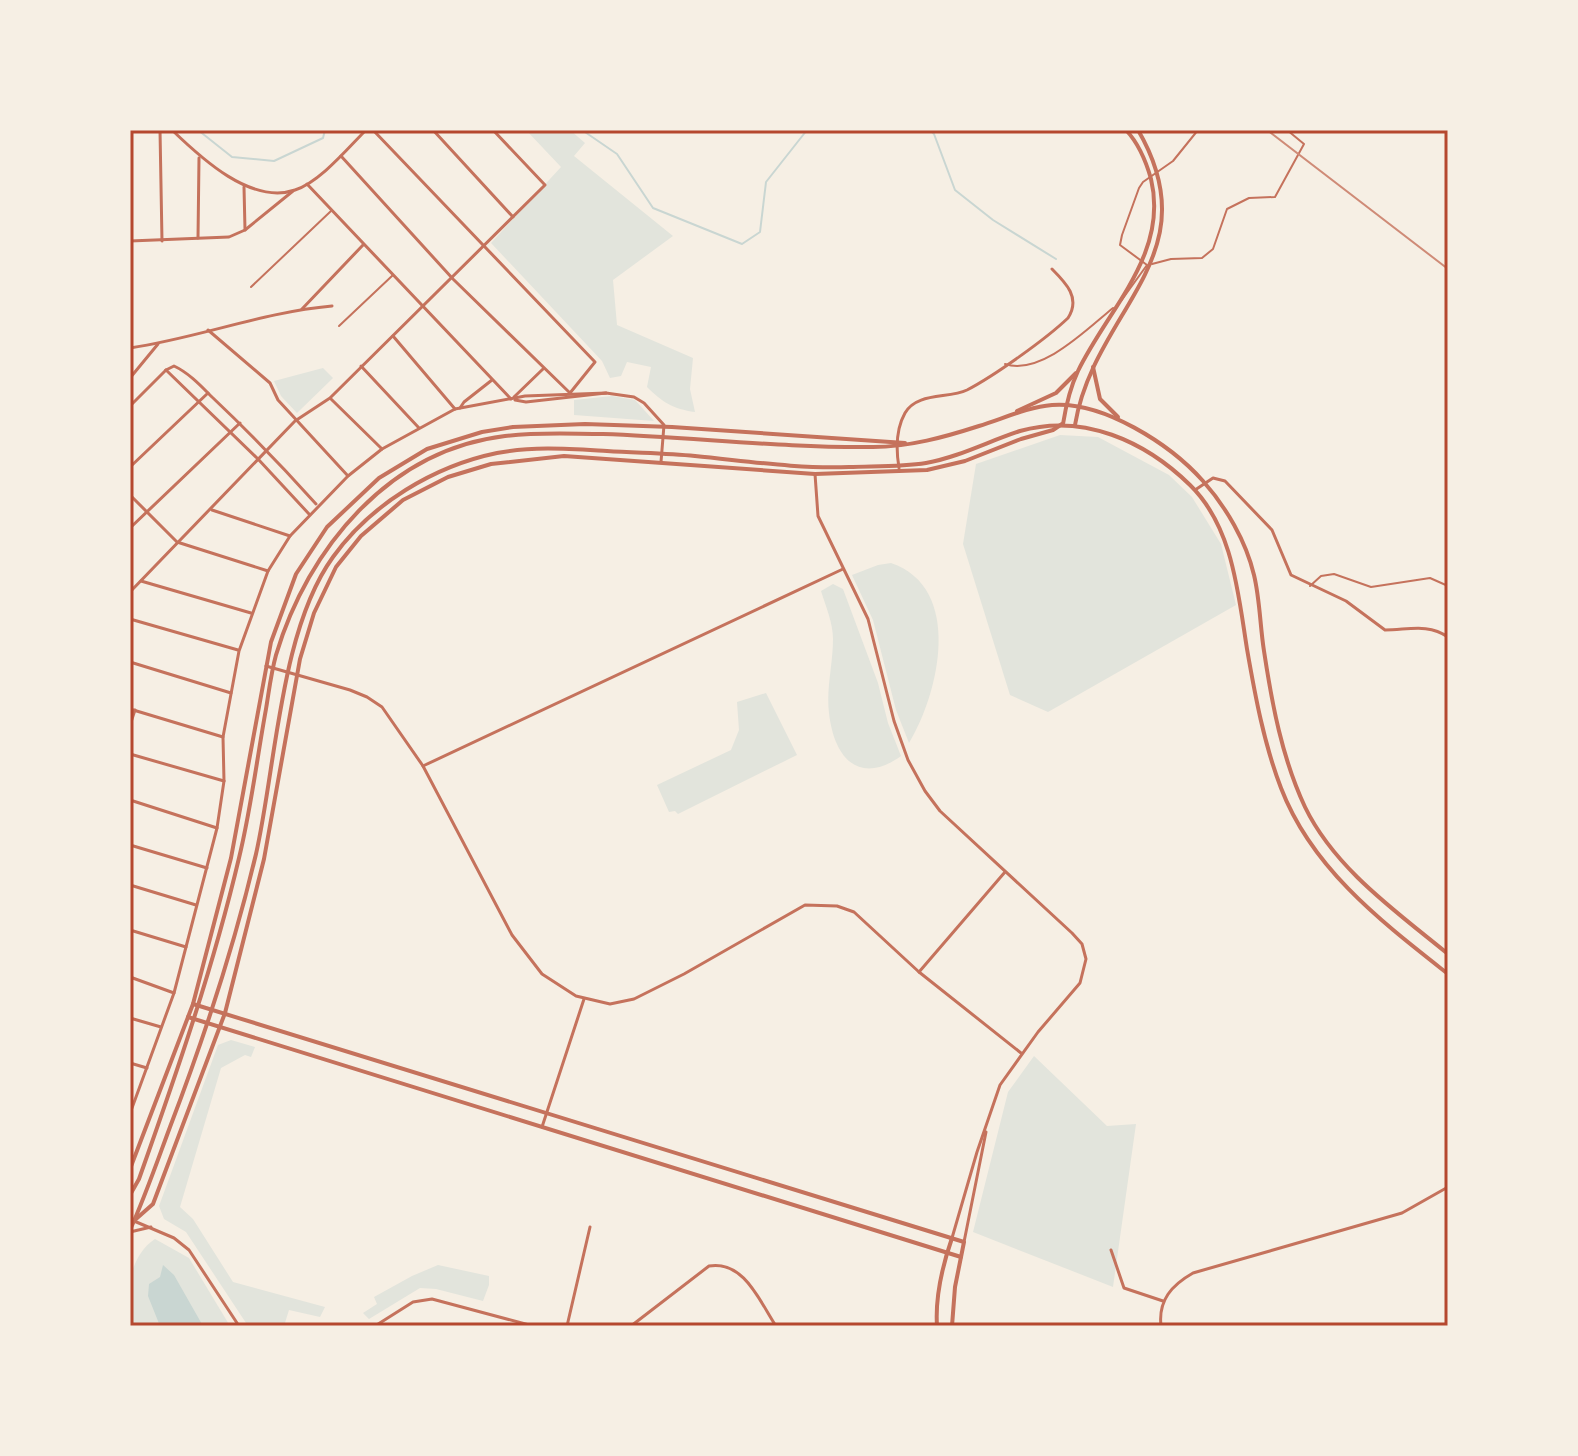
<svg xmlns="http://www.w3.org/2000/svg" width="1578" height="1456" font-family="'Public Sans',sans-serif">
<rect width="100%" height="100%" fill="#f6efe4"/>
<g fill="#e2e4dc">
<path d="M 526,130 L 570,130 L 585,143 L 574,156 L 673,236 L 613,280 L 617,325 L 693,358 L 690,389 L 695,412 C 673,409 662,402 647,387 L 651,367 L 627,362 L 621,376 L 610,378 L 602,361 L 491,243 L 561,167 Z"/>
<path d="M 323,368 L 333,378 L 297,413 L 281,396 L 274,381 Z"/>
<path d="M 612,396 L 635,400 L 654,421 L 574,415 L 574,400 Z"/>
<path d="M 1060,435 L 1098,437 L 1169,475 L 1192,497 L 1221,544 L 1236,605 L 1048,712 L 1010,695 L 963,544 L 976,464 Z"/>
<path d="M 891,563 C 964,588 939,694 909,743 L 896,710 L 873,620 L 852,575 L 878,565 Z"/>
<path d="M 833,584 L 843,589 L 878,683 L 888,723 L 901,756 C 859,786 834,758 829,713 C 826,689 833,664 833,639 C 833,623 826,607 821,591 Z"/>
<path d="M 766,693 L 797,755 L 678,814 L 675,811 L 669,812 L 657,785 L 731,750 L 739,730 L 737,702 Z"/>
<path d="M 231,1040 L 255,1047 L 251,1057 L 245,1055 L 221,1068 L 180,1207 L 193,1219 L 233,1282 L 325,1307 L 320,1317 L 289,1310 L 284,1326 L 248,1326 L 186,1232 L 164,1219 L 159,1206 L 218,1045 Z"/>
<path d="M 1034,1056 L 1107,1126 L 1136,1124 L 1113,1287 L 973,1232 L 1008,1092 Z"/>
<path d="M 155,1239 L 189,1258 L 230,1326 L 134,1326 C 122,1298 129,1256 155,1239 Z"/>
<path d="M 438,1265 L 489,1276 L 489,1285 L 483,1301 L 436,1289 L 420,1288 L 369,1319 L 363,1313 L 377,1304 L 374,1297 L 412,1276 Z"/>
</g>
<path fill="#c9d6d2" d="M 163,1265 L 174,1275 L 203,1326 L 160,1326 L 148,1296 L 149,1284 L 160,1277 Z"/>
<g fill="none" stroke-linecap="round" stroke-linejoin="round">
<g stroke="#c9d6d2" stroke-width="2">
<path d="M 198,130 L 232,157 L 274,161 L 323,138 L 325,130"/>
<path d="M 582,130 L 617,154 L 653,208 L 742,244 L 760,232 L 766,182 L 807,130"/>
<path d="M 930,130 L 934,134 L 955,190 L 993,220 L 1056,259"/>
</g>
<g stroke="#c5725c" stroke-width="2">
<path d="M 1152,264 L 1171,259 L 1202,258 L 1213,249 L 1227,209 L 1249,198 L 1275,197 L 1304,144 L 1287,130"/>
<path d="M 251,287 L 331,211"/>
<path d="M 1121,301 L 1147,265 L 1120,245 L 1122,235 L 1139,188 L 1143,182 L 1173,161 L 1198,130"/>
<path d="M 339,326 L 393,275"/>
<path d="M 1005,364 C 1041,376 1087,329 1113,308"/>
<path d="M 1310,586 L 1321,576 L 1334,574 L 1371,587 L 1430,578 L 1448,586"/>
</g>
<g stroke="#c5725c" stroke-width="3">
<path d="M 160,130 L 162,241"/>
<path d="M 172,130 C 201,158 251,205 295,190 C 320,182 348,148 366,130"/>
<path d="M 373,130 L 595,362 L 570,393"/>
<path d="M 433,130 L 513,217"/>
<path d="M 341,156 L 453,279 L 570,393"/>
<path d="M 307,184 L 511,399"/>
<path d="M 244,187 L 245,230"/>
<path d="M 198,238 L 199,158"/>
<path d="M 130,241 L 229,237 L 245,230 L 293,191"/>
<path d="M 302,309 L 363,245"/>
<path d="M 208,330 L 270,383 L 278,400 L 348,476"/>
<path d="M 393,336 L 455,409"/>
<path d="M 130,348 C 198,338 263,312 332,306"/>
<path d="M 361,366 L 419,428"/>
<path d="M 166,370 L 174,366 C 189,373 201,386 212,397 C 249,432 283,467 316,504"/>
<path d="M 166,370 L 258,459 L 309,514"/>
<path d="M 130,378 L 158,344"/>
<path d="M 514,397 L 543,369"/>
<path d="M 331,399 L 382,449"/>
<path d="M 515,400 L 526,402 L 606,393"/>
<path d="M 130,406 L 166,370"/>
<path d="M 460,408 L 464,402 L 492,380"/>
<path d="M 130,467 L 208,393"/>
<path d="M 899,468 C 896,450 896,429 905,413 C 917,392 948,399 967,390 C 994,376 1046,339 1068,318 C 1081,298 1066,283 1052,269"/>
<path d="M 815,474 L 818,516 L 868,619 L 894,721 L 908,760 L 925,791 L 940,811 L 1072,933 L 1082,944 L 1086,959 L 1080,983 L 1038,1032 L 1000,1085 L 977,1152 L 952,1238"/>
<path d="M 1195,490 L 1213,478 L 1225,481 L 1272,530 L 1291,575 L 1346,601 L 1385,630 C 1408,630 1428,623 1448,637"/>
<path d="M 130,495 L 177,542 L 268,571"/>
<path d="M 212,510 L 290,536"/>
<path d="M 130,528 L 240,423"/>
<path d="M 141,581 L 251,613"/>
<path d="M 130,592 L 295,421 L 330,398 L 545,185 L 493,130"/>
<path d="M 130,619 L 238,650"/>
<path d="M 130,662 L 231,693"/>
<path d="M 266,666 L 350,690 L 367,697 L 382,707 L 423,766 L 512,935 L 542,974 L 576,996 L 610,1004 L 634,999 L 684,974 L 805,905 L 837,906 L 854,912 L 919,972 L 1021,1053"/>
<path d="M 130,709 L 223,737"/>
<path d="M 130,725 L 135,710"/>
<path d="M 130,754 L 224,781"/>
<path d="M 423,766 L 843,569"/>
<path d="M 130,800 L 217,828"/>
<path d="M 130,845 L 207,868"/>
<path d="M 130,885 L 196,905"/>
<path d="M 130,930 L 186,947"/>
<path d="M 919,972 L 1005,872"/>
<path d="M 130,977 L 174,993"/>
<path d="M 130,1018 L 161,1027"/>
<path d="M 130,1063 L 147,1068"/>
<path d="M 132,1108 L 174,993 L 217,828 L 224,781 L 223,737 L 239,651 L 268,571 L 290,536 L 348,476 L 382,449 L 455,409 L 525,396 L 606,393 L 634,397 L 644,403 L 664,425 L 661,462"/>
<path d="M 542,1127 L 584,999"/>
<path d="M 134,1221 L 174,1238 L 189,1250 L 239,1326"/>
<path d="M 130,1232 L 151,1227"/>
<path d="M 964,1242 L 986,1132"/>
<path d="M 1111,1250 L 1124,1288 L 1163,1301"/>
<path d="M 375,1326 L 413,1302 L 432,1299 L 533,1326"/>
<path d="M 567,1326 L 590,1227"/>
<path d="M 631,1326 L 709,1266 C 744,1260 760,1302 776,1326"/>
<path d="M 1161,1326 C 1158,1300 1172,1285 1193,1273 L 1402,1213 L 1448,1187"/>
</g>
<g stroke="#c5725c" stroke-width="4">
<path d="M 1093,367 L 1100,399 L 1118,417"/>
<path d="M 1017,411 L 1056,393 L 1076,373"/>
<path d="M 1063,424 C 1066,405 1070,388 1078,371 C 1108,309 1169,254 1151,179 C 1146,161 1139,144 1126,130"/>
<path d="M 1075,425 C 1094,309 1212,257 1138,130"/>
<path d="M 193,1004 L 964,1242 L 955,1287 L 952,1326"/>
<path d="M 188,1017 L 961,1257"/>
<path d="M 130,1169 L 193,1004 L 231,858 L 271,642 L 296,574 L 327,527 L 379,478 L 427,449 L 482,432 L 513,427 L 585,424 L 672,427 L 905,443"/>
<path d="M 130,1195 L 139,1179 C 177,1072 213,968 239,858 C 251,809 257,758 266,709 C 269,691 271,673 276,655 C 308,548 389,450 505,436 C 537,432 571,434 603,434 C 693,437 783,448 873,447 C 909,447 945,437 979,426 C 1002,419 1028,407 1052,405 C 1103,401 1170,444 1203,481 C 1226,507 1246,541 1254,575 C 1260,600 1260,626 1264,651 C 1272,704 1282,758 1305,807 C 1335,869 1397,912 1448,954"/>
<path d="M 136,1219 L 153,1204 L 225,1013 L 264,859 L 300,659 L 314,613 L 336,567 L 361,536 L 403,500 L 448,477 L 491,464 L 564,456 L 815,474 L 927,470 L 965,461 L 1021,439 L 1053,430 L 1062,424"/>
<path d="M 130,1230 C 145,1197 157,1162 170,1127 C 204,1038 234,947 256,854 C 276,766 280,630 333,557 C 371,504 434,466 497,453 C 533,446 571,449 607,451 C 637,453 666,453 695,456 C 747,461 798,469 849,467 C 875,466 901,467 926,463 C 959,457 989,441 1020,431 C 1083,413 1145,441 1190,485 C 1233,527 1238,593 1247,649 C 1255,695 1264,744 1281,788 C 1312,869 1382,922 1448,974"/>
<path d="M 937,1326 C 935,1296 942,1267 952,1238"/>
</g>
<path stroke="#cf8b77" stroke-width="2" d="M 1267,130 L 1448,269"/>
</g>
<rect width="1578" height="1456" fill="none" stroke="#f6efe4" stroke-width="264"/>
<rect x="132" y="132" width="1314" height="1192" fill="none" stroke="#b5482f" stroke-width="3"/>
</svg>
